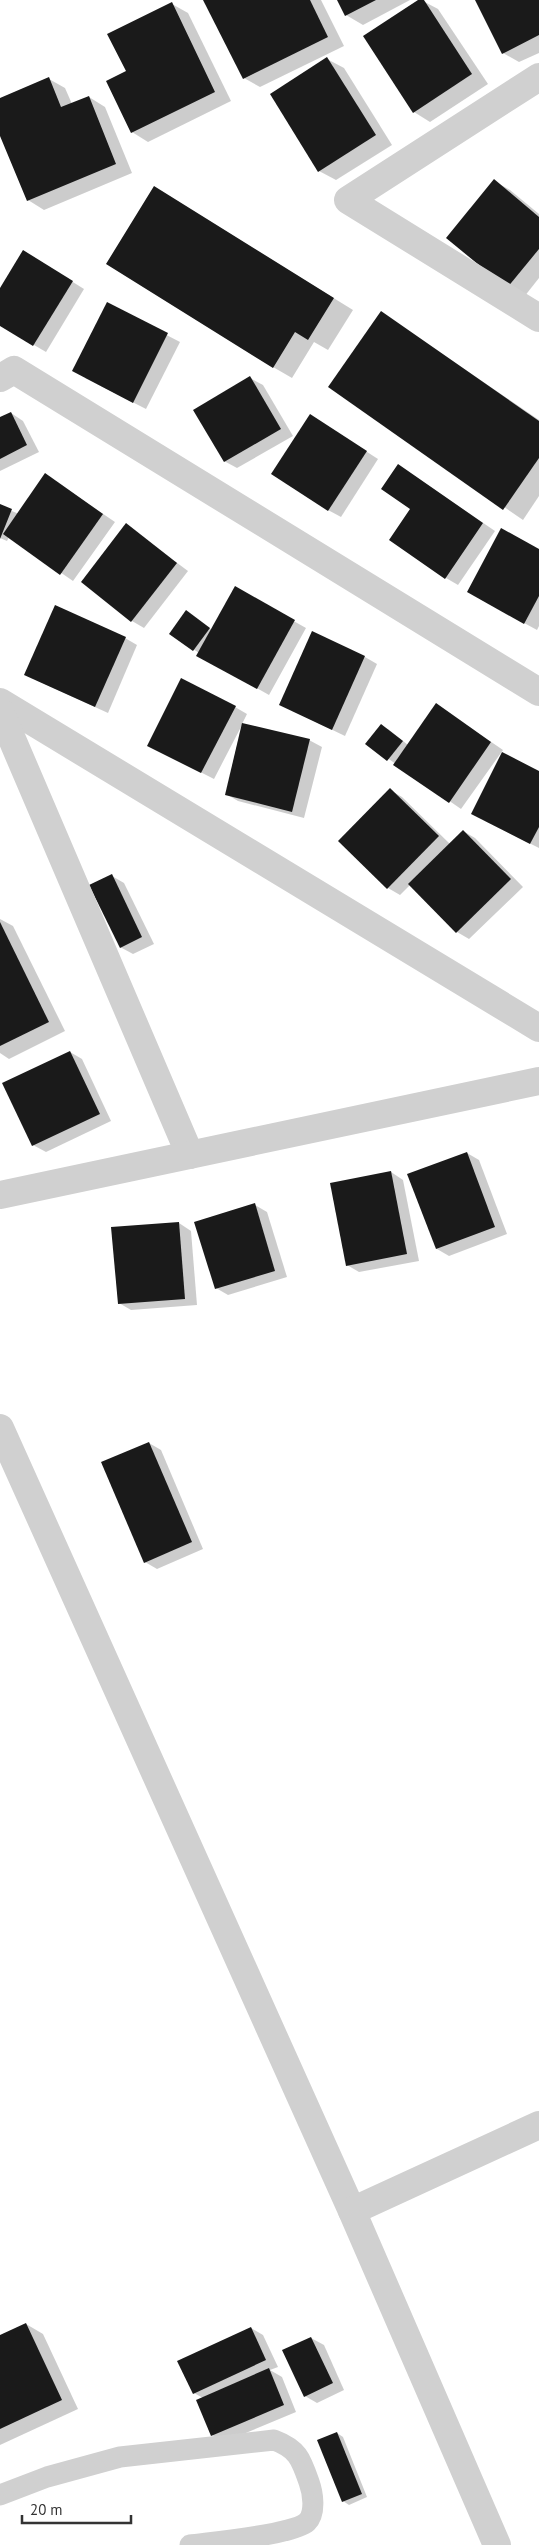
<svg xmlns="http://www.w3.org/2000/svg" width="539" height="2545" font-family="'PT Sans',sans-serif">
<rect width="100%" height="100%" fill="#fff"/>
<g fill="#0003">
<path d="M 205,0 L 321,0 L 344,46 L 260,87 L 244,78 Z"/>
<path d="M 338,0 L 410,0 L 363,25 L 346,15 Z"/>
<path d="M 421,0 L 438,9 L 488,84 L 430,122 L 414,112 Z"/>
<path d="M 477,0 L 539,0 L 539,53 L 519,62 L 503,53 Z"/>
<path d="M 172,4 L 188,13 L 231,101 L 148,142 L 132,132 Z"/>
<path d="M 327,59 L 344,68 L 392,145 L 336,180 L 319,171 Z"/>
<path d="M 49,79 L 65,88 L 72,104 L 89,97 L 105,107 L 132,173 L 44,210 L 28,200 L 0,132 L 0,99 Z"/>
<path d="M 494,181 L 510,190 L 539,214 L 539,278 L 524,297 L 507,287 Z"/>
<path d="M 173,199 L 353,310 L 328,350 L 314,342 L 292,378 L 273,367 Z"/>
<path d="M 36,259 L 84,289 L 46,352 L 0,325 L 0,290 Z"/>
<path d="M 107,304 L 180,342 L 146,409 L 85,378 Z"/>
<path d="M 381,312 L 539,420 L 539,496 L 523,520 L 330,387 Z"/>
<path d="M 250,378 L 263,385 L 293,436 L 237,468 L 224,461 Z"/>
<path d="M 11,413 L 23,421 L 39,452 L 0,471 L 0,419 Z"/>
<path d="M 322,423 L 378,459 L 341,517 L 328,510 Z"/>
<path d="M 410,473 L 495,531 L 458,585 L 446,578 L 411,509 Z"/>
<path d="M 46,475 L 115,522 L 73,581 L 9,537 L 7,541 L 0,538 L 0,506 L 19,514 Z"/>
<path d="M 126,525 L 188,571 L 144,628 L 132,621 Z"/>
<path d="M 539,550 L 539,626 L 537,630 L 480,599 Z"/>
<path d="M 235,588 L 306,628 L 269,695 L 198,655 L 199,653 L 171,634 L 193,616 L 212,630 Z"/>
<path d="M 125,638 L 137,645 L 108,713 L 38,681 Z"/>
<path d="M 365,657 L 377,664 L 345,736 L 293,711 Z"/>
<path d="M 437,705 L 503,750 L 461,809 L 367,744 L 388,729 L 408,745 Z"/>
<path d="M 235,707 L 247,714 L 242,724 L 309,740 L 322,747 L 304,818 L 238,801 L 226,794 L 242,725 L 214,779 L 161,752 Z"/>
<path d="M 539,773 L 539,848 L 485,821 Z"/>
<path d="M 390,790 L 402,797 L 450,844 L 463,831 L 475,838 L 523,887 L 469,939 L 457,932 L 410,885 L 400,895 L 388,888 L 340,841 Z"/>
<path d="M 112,876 L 124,883 L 154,944 L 133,954 L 120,947 Z"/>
<path d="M 0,919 L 13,926 L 65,1031 L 9,1059 L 0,1053 Z"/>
<path d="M 70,1052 L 82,1059 L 111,1121 L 46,1152 L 33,1145 Z"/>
<path d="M 467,1153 L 479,1160 L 507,1234 L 449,1256 L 437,1249 Z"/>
<path d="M 391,1172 L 403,1180 L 419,1261 L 359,1272 L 347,1265 Z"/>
<path d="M 255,1205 L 267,1212 L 287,1277 L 228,1295 L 216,1288 Z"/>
<path d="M 179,1223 L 191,1231 L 197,1305 L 131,1310 L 119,1303 Z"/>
<path d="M 149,1443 L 161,1450 L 203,1549 L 157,1569 L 145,1562 Z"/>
<path d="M 26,2324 L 43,2334 L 78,2409 L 0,2445 L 0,2336 Z"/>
<path d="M 251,2328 L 263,2335 L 278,2367 L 270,2370 L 282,2377 L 296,2412 L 224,2442 L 212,2435 L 203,2398 L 194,2393 Z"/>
<path d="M 311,2338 L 324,2345 L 344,2390 L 317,2403 L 305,2396 Z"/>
<path d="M 337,2433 L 343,2437 L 367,2497 L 349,2505 L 343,2501 Z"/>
</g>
<g fill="#1a1a1a">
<path d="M 203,0 L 310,0 L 328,37 L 243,79 Z"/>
<path d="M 337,0 L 376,0 L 345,16 Z"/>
<path d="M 418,0 L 424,0 L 472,74 L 413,113 L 363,36 Z"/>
<path d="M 475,0 L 539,0 L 539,35 L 502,54 Z"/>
<path d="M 172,2 L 215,92 L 131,133 L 106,81 L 126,71 L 107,34 Z"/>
<path d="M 327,57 L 376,135 L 318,172 L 270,94 Z"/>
<path d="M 49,77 L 61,107 L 89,96 L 116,164 L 27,201 L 0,136 L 0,98 Z"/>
<path d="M 494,179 L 539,217 L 539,249 L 507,288 L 446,238 Z"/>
<path d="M 154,186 L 334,298 L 308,340 L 295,332 L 273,368 L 106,264 Z"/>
<path d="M 23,250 L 73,281 L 33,346 L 0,326 L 0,288 Z"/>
<path d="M 107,302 L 168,333 L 133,403 L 72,371 Z"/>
<path d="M 381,311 L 539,421 L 539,458 L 503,510 L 328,387 Z"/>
<path d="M 250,376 L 281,429 L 224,462 L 193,410 Z"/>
<path d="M 11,412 L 27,445 L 0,459 L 0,417 Z"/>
<path d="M 310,414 L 367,451 L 328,511 L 271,474 Z"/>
<path d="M 398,464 L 483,523 L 445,579 L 389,540 L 410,509 L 381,489 Z"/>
<path d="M 45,473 L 103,514 L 60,575 L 3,534 Z"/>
<path d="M 0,504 L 12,509 L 0,539 Z"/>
<path d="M 126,523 L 177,563 L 131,622 L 81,582 Z"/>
<path d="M 501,528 L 539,549 L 539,596 L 524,624 L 467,592 Z"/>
<path d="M 235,586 L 295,620 L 257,689 L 196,656 Z"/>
<path d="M 55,605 L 126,637 L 95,707 L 24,675 Z"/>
<path d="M 186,610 L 210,628 L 193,651 L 169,634 Z"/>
<path d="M 312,631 L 365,656 L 332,730 L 279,705 Z"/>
<path d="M 181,678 L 236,706 L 201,773 L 147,746 Z"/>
<path d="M 436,703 L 491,742 L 449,803 L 393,765 Z"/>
<path d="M 242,723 L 310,739 L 292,812 L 225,795 Z"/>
<path d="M 381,724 L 403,741 L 387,761 L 365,744 Z"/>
<path d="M 502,752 L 539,771 L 539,827 L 530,844 L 471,814 Z"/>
<path d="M 390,788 L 439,836 L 387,889 L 338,841 Z"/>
<path d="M 463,830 L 511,879 L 456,933 L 408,884 Z"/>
<path d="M 112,874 L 142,937 L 120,948 L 89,885 Z"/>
<path d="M 0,922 L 49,1022 L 0,1046 Z"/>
<path d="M 70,1051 L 100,1114 L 32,1146 L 2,1083 Z"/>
<path d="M 467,1152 L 495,1227 L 436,1249 L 407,1174 Z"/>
<path d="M 391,1171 L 407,1254 L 346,1266 L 330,1183 Z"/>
<path d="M 255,1203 L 275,1271 L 215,1289 L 194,1222 Z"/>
<path d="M 179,1222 L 185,1299 L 118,1304 L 111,1227 Z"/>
<path d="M 149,1442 L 192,1542 L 144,1563 L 101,1462 Z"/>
<path d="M 26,2323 L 62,2400 L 0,2429 L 0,2335 Z"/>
<path d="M 251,2327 L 266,2360 L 193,2394 L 177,2361 Z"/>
<path d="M 311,2337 L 333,2383 L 304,2397 L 282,2350 Z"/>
<path d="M 269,2368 L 284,2405 L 211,2436 L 196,2400 Z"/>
<path d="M 337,2432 L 362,2494 L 342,2502 L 317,2440 Z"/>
</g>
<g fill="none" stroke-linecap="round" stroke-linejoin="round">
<path stroke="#d0d0d0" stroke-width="21" d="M 0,2495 L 47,2477 L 120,2457 L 274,2440 C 298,2449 301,2459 309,2482 C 313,2493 316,2513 307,2522 C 292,2535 212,2542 190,2545"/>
<g stroke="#d0d0d0" stroke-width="28">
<path d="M 539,77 L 348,200 L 539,318"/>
<path d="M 0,378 L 14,370 L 539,692"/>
<path d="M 0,702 L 539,1028"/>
<path d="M 0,711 L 190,1155"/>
<path d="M 0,1195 L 539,1081"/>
<path d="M 0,1428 L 352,2211 L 497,2545"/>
<path d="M 352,2211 L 539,2125"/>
</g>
</g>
<path d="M22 2515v8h109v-8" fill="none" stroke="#333333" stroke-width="2.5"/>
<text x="30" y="2515" font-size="15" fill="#333333" stroke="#ffffff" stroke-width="4" paint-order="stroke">20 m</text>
</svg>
